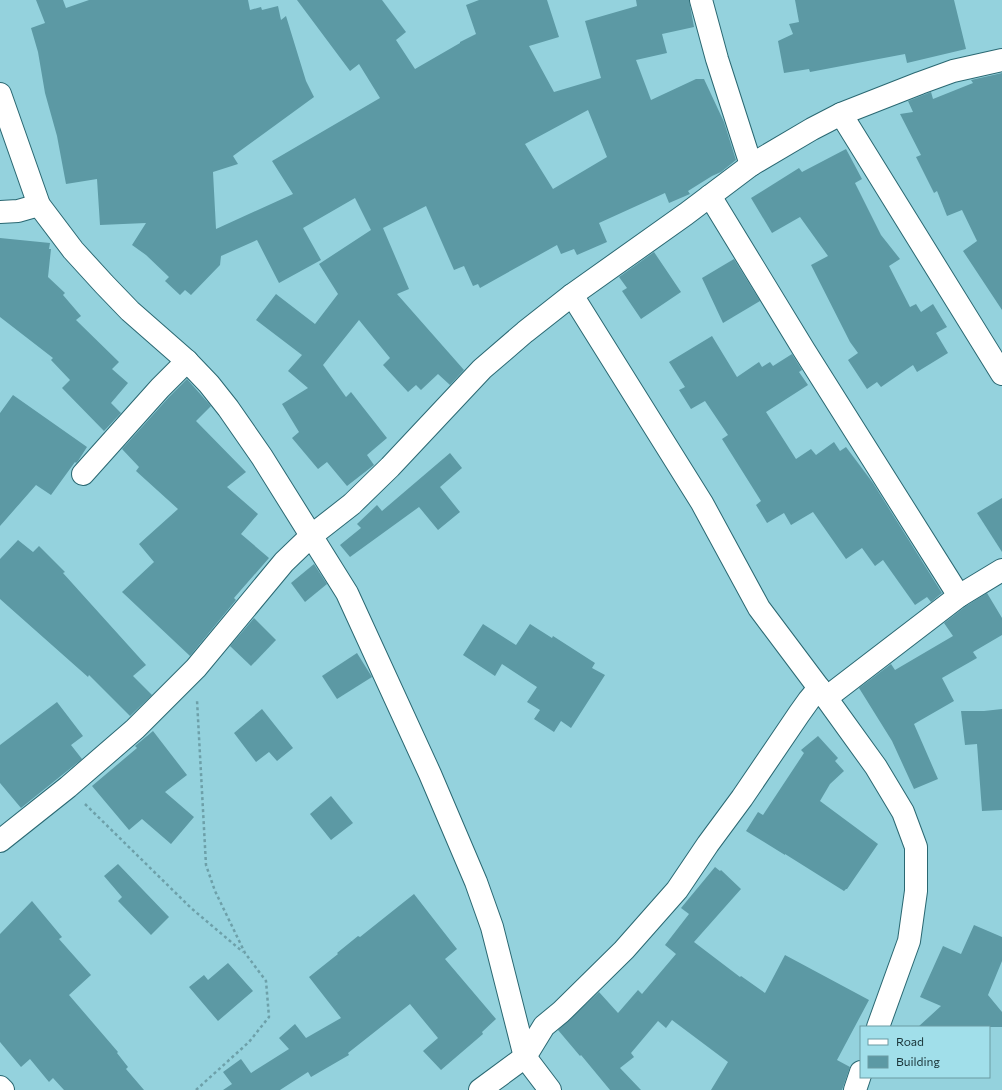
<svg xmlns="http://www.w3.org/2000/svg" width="1002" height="1090" font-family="Commissioner,sans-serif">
<rect width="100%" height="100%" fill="#94d2dd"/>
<g fill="#5c99a4" fill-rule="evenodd">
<path d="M 36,0 L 63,0 L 66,8 L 89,0 L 248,0 L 250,10 L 261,7 L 262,10 L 278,6 L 281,20 L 286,16 L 306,81 L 314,97 L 233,156 L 238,164 L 213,172 L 216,229 L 293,194 L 272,161 L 380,98 L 359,64 L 350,71 L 297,0 L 382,0 L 406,32 L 396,40 L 415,69 L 460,43 L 460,42 L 476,34 L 466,5 L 479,0 L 547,0 L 559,37 L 529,46 L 554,92 L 601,78 L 585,21 L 637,6 L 636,0 L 689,0 L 694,27 L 662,34 L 667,53 L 636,60 L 651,100 L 696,79 L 704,79 L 724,122 L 736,160 L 721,172 L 712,176 L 688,191 L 690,194 L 669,203 L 665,193 L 599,223 L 607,242 L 577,255 L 574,249 L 561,254 L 557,245 L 480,288 L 478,284 L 473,286 L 464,266 L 454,270 L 426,206 L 383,228 L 409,289 L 397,294 L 464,370 L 450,385 L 438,374 L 421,390 L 416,385 L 408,392 L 383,365 L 390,358 L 359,320 L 323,365 L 346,397 L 351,392 L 387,438 L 367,455 L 374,465 L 347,486 L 327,462 L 318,469 L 292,438 L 299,432 L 282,404 L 308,388 L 288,371 L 302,355 L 256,320 L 276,294 L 315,324 L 338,294 L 319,264 L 371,230 L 355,198 L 303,228 L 321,260 L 279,283 L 257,240 L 221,256 L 220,265 L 191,295 L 185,290 L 180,295 L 165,281 L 169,277 L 146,255 L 132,245 L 146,223 L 100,225 L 97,179 L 66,184 L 57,136 L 45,93 L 38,52 L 31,28 L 45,23 ZM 588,110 L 607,157 L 553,189 L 525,144 Z"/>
<path d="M 795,0 L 954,0 L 966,49 L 907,63 L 905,54 L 810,72 L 809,69 L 784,73 L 778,41 L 793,34 L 789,24 L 799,22 Z"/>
<path d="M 1002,73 L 1002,310 L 963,251 L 977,241 L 962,210 L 947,216 L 937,191 L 934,193 L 916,157 L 921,155 L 900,114 L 913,112 L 908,101 L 931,92 L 933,99 L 973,83 L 971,80 Z"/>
<path d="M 846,149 L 862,179 L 855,183 L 881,235 L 900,259 L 889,266 L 910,307 L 916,304 L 921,312 L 933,304 L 947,327 L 936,333 L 948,353 L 917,372 L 913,365 L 881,387 L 877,382 L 867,389 L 848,360 L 858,353 L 850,342 L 811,265 L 828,256 L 800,217 L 772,233 L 751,198 L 799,168 L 802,172 Z"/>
<path d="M 0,238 L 50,243 L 49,249 L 51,249 L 48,277 L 65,293 L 63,295 L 81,316 L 76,320 L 119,362 L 112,369 L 128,383 L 111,403 L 121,413 L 104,431 L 62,388 L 70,380 L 51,360 L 53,358 L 0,317 Z"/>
<path d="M 654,252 L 681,292 L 641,319 L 622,291 L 627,288 L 619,277 Z"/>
<path d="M 734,259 L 760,301 L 723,323 L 702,278 Z"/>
<path d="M 712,336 L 737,377 L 759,362 L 762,367 L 770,362 L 773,366 L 792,354 L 802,370 L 799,372 L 808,385 L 766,412 L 796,459 L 811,449 L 816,455 L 834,442 L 840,451 L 846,447 L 873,483 L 942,593 L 931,602 L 927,597 L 915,605 L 883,560 L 875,566 L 862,548 L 846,559 L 813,512 L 791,525 L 784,513 L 767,523 L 756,505 L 761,501 L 722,439 L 728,435 L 705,401 L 691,409 L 679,390 L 685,387 L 669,362 Z"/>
<path d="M 187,379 L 211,406 L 196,421 L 246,472 L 227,487 L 258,514 L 241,534 L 269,558 L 234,598 L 236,600 L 190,656 L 122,592 L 154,562 L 139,544 L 178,509 L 136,471 L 139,467 L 122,449 L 169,397 Z"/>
<path d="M 13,395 L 87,447 L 78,461 L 76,463 L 75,462 L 51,495 L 36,485 L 0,526 L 0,413 Z"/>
<path d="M 450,453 L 462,468 L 440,487 L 460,512 L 438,530 L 419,507 L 350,557 L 340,545 L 361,528 L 357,524 L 377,505 L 382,511 Z"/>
<path d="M 1002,498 L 1002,552 L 977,513 Z"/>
<path d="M 18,540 L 33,552 L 39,546 L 65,572 L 63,573 L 146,665 L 133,676 L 152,695 L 130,716 L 89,675 L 88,677 L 0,599 L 0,559 Z"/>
<path d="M 314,564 L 327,584 L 305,602 L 291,583 Z"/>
<path d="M 987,593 L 1002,618 L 1002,635 L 973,652 L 977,658 L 942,678 L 954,701 L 914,724 L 938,779 L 914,789 L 892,741 L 859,688 L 891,664 L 895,670 L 953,636 L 944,623 L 966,606 Z"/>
<path d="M 254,618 L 276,640 L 251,666 L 230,646 Z"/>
<path d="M 483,624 L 516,645 L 530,624 L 552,638 L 553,636 L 595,663 L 592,668 L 605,675 L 571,728 L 561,721 L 554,732 L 534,719 L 540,710 L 527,702 L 537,687 L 502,664 L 495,676 L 463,655 Z"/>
<path d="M 357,653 L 372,677 L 337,699 L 322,676 Z"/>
<path d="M 57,702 L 83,736 L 71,745 L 82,759 L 21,808 L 0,783 L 0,745 Z"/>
<path d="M 262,709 L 293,748 L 277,761 L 269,752 L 256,762 L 234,733 Z"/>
<path d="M 1002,709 L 1002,810 L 982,811 L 977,744 L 965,745 L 961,711 L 984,711 Z"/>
<path d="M 153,731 L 187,775 L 165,792 L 194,817 L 171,844 L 142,819 L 129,830 L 92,786 L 137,748 L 135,746 Z"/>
<path d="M 818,736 L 838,758 L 835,761 L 844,771 L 830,784 L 820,801 L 878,844 L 847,889 L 846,889 L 844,891 L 785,854 L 785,855 L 746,831 L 758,812 L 763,815 L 804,753 L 801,750 Z"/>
<path d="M 331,796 L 353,823 L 331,840 L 310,814 Z"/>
<path d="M 118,864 L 169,917 L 151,935 L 118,901 L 122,897 L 104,876 Z"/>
<path d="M 715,867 L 720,871 L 721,870 L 741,889 L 694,942 L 740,977 L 741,976 L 765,993 L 785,955 L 869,1000 L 837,1060 L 850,1067 L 842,1090 L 711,1090 L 728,1062 L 672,1020 L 666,1028 L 658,1021 L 631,1053 L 634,1057 L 620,1068 L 641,1090 L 610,1090 L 581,1055 L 580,1056 L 558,1030 L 599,992 L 618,1013 L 638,990 L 642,994 L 676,954 L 665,945 L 689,914 L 681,908 Z"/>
<path d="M 414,894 L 457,949 L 445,959 L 496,1019 L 482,1032 L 483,1034 L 441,1070 L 423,1051 L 438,1038 L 410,1004 L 348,1053 L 349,1055 L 311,1077 L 308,1072 L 280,1090 L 223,1090 L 232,1084 L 223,1072 L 241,1059 L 251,1073 L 289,1049 L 279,1038 L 295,1024 L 306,1038 L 341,1018 L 309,977 L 338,954 L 337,953 L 358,936 L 360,937 Z"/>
<path d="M 32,901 L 62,937 L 59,939 L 91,975 L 69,995 L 118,1052 L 117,1053 L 128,1067 L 126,1069 L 144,1090 L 64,1090 L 53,1078 L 49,1082 L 30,1059 L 21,1067 L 0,1042 L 0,934 Z"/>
<path d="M 974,925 L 1002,937 L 1002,961 L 988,995 L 1002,1012 L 1002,1027 L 918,1027 L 941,1006 L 920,997 L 943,946 L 961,954 Z"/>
<path d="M 228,963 L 253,991 L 218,1021 L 189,987 L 204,975 L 208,980 Z"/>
</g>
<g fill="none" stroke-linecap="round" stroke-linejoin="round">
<defs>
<g id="minor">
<path d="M 701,0 L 717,59 L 751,165"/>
<path d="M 0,94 L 39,205 L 73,250 L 104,284 L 130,311 L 187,361 L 209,384 L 228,408 L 262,457 L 347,593 L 430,774 L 476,882 L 492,927 L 525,1057 L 550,1090"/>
<path d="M 841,114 L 1002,374"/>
<path d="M 710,196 L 804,350 L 959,596"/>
<path d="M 0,212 L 18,211 L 39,205"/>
<path d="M 572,295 L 702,503 L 759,608 L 819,688 L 876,767 L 903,812 L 916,847 L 916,891 L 909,941 L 878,1027"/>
<path d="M 83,474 L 160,388 L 187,361"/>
<path d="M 826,698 L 959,596 L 1002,570"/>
<path d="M 0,841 L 68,787 L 135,729 L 196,668 L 284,562 L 311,536 L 352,504 L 390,467 L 482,369 L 525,332 L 572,295 L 686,214 L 751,165 L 812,129 L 841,114 L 920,83 L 953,71 L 1002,60"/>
<path d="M 0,1087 L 3,1090"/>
<path d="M 480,1090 L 525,1057 L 544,1026 L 561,1012 L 624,950 L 677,890 L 708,844 L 742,798 L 799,714 L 809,700 L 819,688"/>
<path d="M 855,1090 L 861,1072"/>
</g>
</defs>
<use href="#minor" stroke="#2a6872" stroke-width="24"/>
<g stroke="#6da0a9" stroke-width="2.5" stroke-dasharray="3 3" stroke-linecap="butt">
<path d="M 85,804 L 191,908 L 243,952"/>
<path d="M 196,1090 L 249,1042 L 269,1017 L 266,981 L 245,953 L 215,891 L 206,865 L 197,700"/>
</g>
<use href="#minor" stroke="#fff" stroke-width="22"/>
</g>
<rect x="860" y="1026" width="130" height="52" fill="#a1dfea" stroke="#6b9ba3"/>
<rect x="868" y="1039" width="20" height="6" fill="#ffffff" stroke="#6b9ba3"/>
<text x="896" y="1046" font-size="12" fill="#1a3438">Road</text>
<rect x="868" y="1056" width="20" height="12" fill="#5c99a4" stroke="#6b9ba3"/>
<text x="896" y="1066" font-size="12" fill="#1a3438">Building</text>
</svg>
